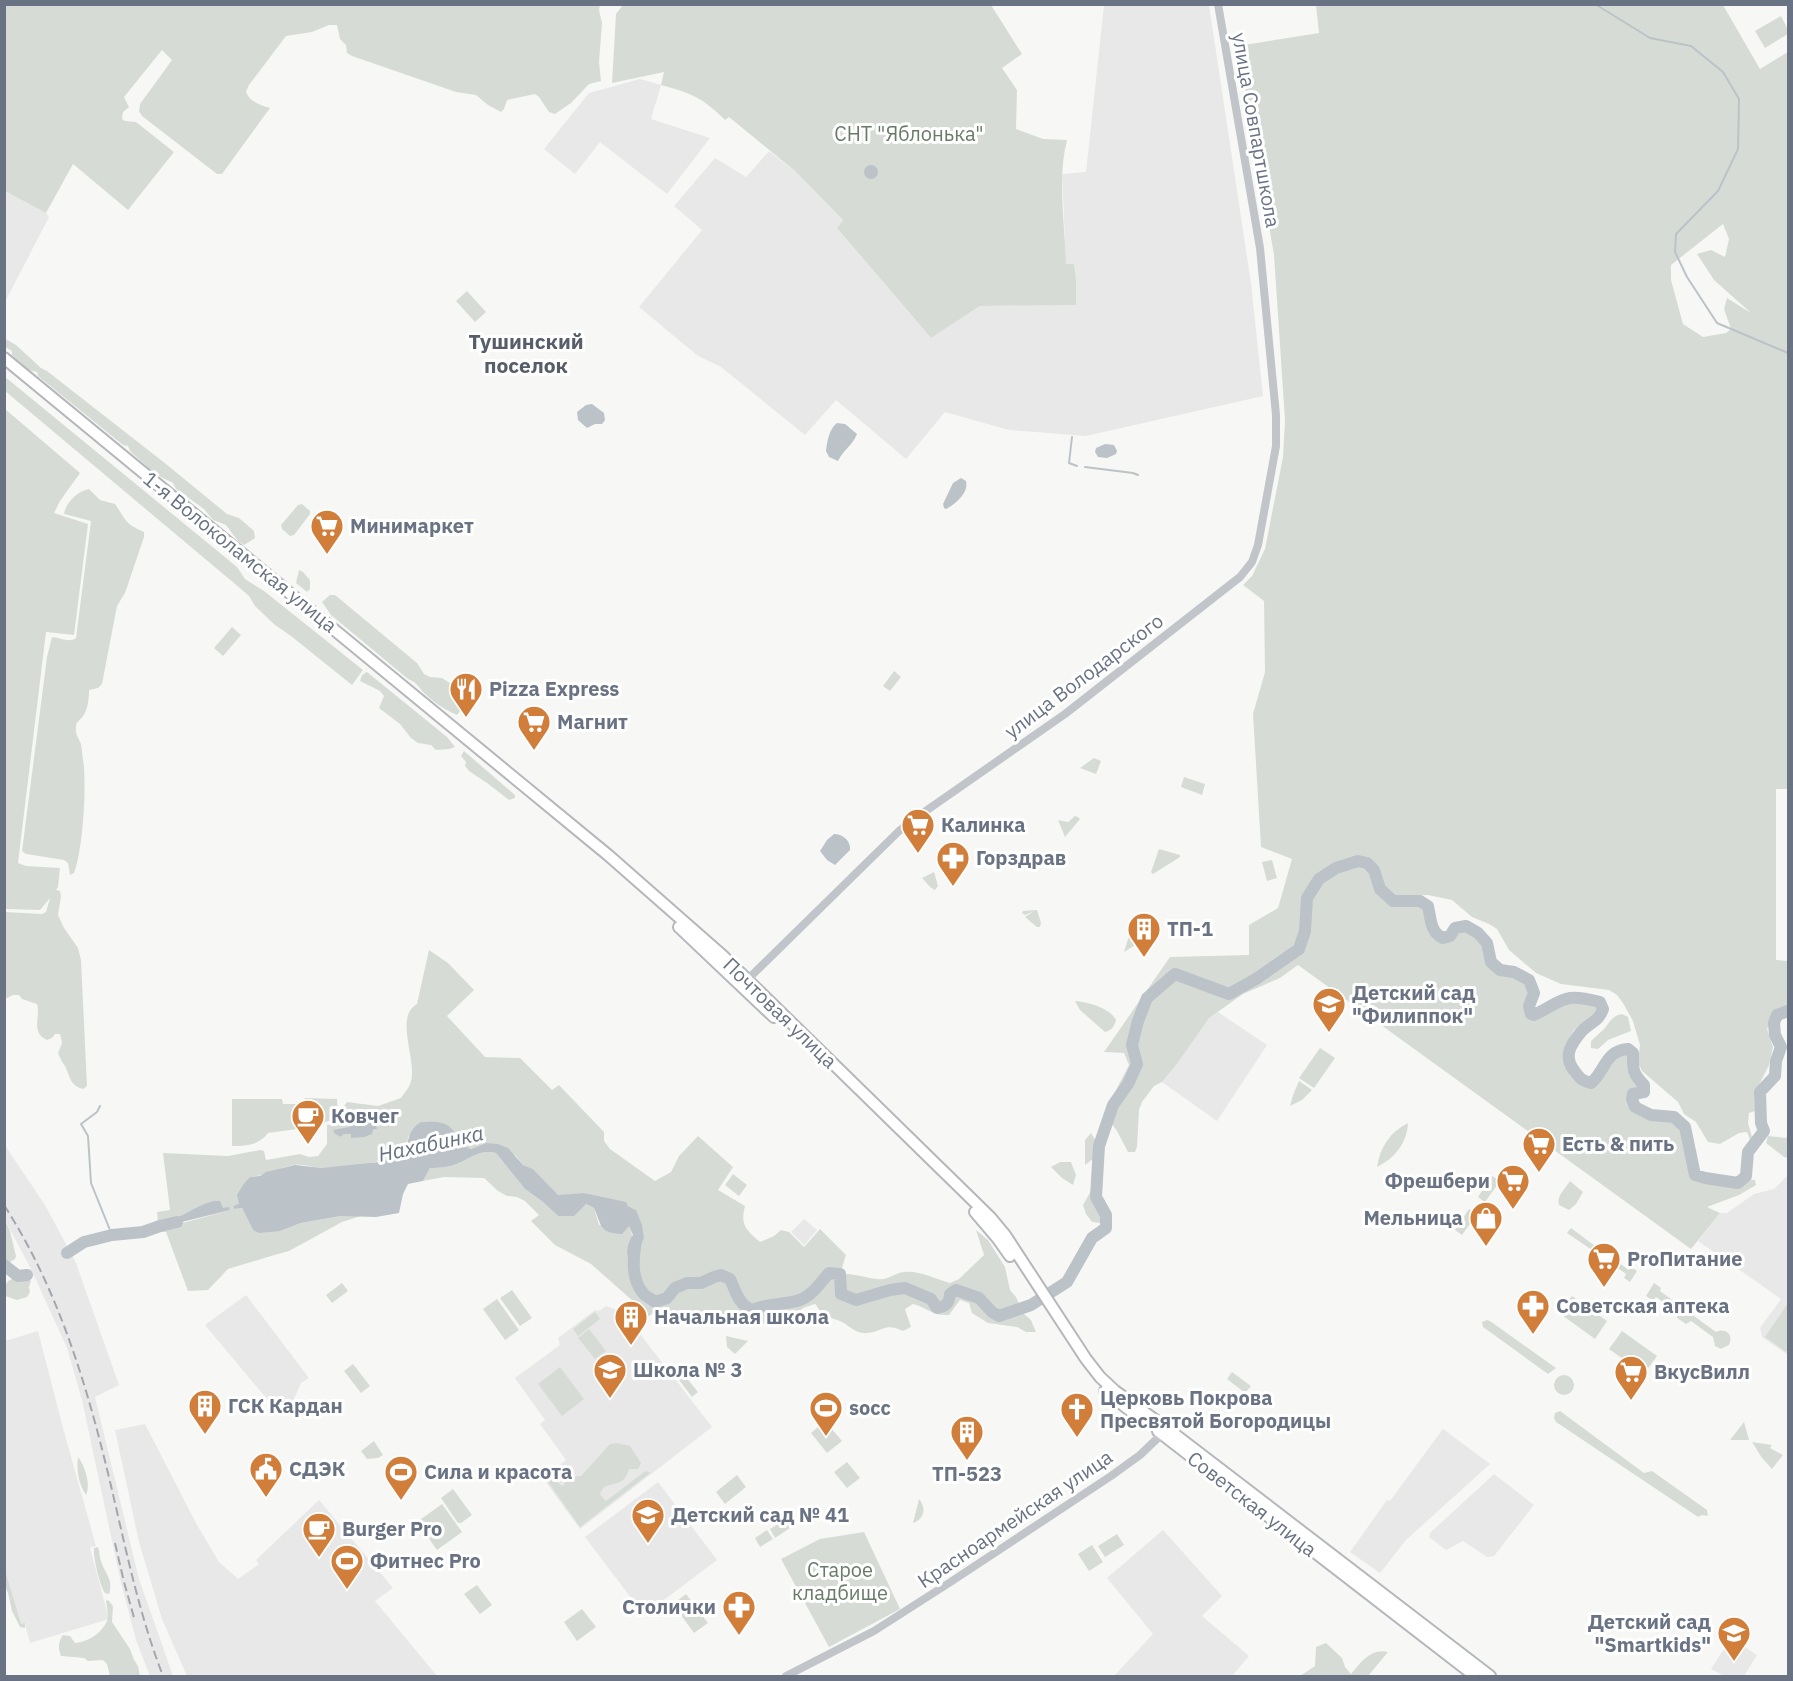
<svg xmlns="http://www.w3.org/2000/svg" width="1793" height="1681" font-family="'IBM Plex Sans',sans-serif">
<rect width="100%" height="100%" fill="#f7f8f5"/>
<g fill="#e8e8e9">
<path d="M 1104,5 L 1209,5 L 1251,283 L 1263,396 L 1086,436 L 1009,430 L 945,412 L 906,459 L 836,400 L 805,435 L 721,367 L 698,356 L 639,307 L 702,230 L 674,206 L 715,158 L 746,177 L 769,151 L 795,171 L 843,220 L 837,228 L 931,338 L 980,306 L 1075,305 L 1076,279 L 1074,264 L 1066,264 L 1062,174 L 1086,172 Z"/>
<path d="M 640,79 L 661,85 L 651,119 L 710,138 L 667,194 L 600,142 L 575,174 L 544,149 L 589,93 Z"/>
<path d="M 5,191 L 46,213 L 49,217 L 5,302 Z"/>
<path d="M 1218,1012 L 1267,1045 L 1217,1121 L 1162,1082 L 1177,1064 L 1209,1017 Z"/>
<path d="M 4,1144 L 45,1205 L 76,1263 L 119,1385 L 95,1397 L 139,1579 L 173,1676 L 150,1676 L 136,1640 L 121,1583 L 82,1400 L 67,1348 L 31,1269 L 5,1220 Z"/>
<path d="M 1788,1175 L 1788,1355 L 1762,1337 L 1760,1328 L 1781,1299 L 1698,1241 L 1720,1213 L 1727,1213 L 1754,1194 L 1774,1189 Z"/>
<path d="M 804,1219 L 817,1230 L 804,1245 L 791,1232 Z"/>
<path d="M 246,1295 L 309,1378 L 301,1383 L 293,1401 L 277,1411 L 205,1325 Z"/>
<path d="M 606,1306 L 623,1312 L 712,1427 L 580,1529 L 543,1478 L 566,1460 L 540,1424 L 545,1420 L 515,1378 L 560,1345 L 558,1338 L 595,1310 L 599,1311 Z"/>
<path d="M 38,1331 L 63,1428 L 96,1546 L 90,1548 L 109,1619 L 30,1643 L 25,1624 L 20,1624 L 5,1571 L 5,1341 Z"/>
<path d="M 145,1424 L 197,1525 L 219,1562 L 238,1579 L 259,1564 L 256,1560 L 319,1500 L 393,1588 L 375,1601 L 437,1676 L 187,1676 L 162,1619 L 139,1542 L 115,1430 Z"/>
<path d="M 1443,1429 L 1490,1464 L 1406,1540 L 1380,1573 L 1350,1552 L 1387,1500 L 1390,1501 Z"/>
<path d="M 1494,1474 L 1534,1505 L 1494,1556 L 1487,1557 L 1463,1541 L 1446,1550 L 1429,1537 L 1430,1533 Z"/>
<path d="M 658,1482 L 717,1560 L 644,1615 L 585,1537 Z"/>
<path d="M 1163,1530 L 1222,1596 L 1202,1616 L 1249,1656 L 1232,1676 L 1114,1676 L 1153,1634 L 1107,1578 Z"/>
<path d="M 1731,1638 L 1757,1655 L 1744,1676 L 1724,1676 L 1711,1669 Z"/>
</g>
<g fill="#d6dcd5" fill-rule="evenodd">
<path d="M 4,5 L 600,5 L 599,10 L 602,23 L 599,62 L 601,81 L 589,84 L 571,103 L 555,114 L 549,112 L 539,97 L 535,94 L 507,100 L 504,109 L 501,112 L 488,105 L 476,95 L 456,92 L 352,56 L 347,53 L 346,45 L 340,39 L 337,25 L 329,25 L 312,32 L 286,36 L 249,85 L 246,92 C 250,102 260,105 270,108 L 222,174 L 217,174 L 142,116 L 139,111 L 140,104 L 172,60 L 162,50 L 124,97 L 129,107 L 123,112 L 122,119 L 125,121 L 136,122 L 174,152 L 128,210 L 73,164 L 46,213 L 5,191 Z"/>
<path d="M 623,5 L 991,5 L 1022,54 L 1002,68 L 1017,90 L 1016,129 L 1043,139 L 1067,140 C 1057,179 1065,224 1066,264 L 1074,264 L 1076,279 L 1076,305 L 980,306 L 931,338 L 837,228 L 843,220 L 795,171 L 729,117 L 725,120 C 703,98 691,93 661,85 L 664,72 L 612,83 L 616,14 Z"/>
<path d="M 1720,5 L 1723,5 L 1760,69 L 1788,52 L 1788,789 L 1776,789 L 1776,960 L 1788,961 L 1788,1007 L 1779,1009 L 1767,1029 L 1773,1047 L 1769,1065 L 1758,1087 L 1754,1098 L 1755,1111 L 1749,1113 L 1748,1123 L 1752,1137 L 1750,1140 L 1747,1132 L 1739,1133 L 1720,1144 L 1708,1142 L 1696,1122 L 1684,1114 L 1678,1102 L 1642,1071 L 1638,1062 L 1640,1045 L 1633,1021 L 1623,1003 L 1617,995 L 1609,990 L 1561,984 L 1536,973 L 1509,950 L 1497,929 L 1489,924 L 1472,917 L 1452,900 L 1428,895 L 1404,896 L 1388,899 L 1389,902 C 1401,907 1413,902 1425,909 L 1429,930 L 1439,940 C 1447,940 1452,937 1457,931 C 1488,927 1478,955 1494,968 C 1504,977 1520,972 1527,984 C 1531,992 1529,1005 1529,1013 L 1534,1017 L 1548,1013 L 1568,1000 L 1597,1004 L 1600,1010 C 1593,1020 1583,1021 1576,1028 C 1564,1040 1569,1056 1572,1071 L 1592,1085 L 1598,1082 C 1607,1067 1605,1057 1624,1050 L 1630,1055 L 1631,1076 L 1637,1081 L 1641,1088 C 1634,1092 1630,1096 1630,1104 C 1647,1124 1674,1111 1684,1137 C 1686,1141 1686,1146 1688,1151 C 1690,1159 1693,1165 1694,1174 C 1706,1186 1720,1178 1736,1179 C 1742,1179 1748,1180 1755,1180 L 1756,1185 L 1739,1195 L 1707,1207 L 1720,1213 L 1691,1249 L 1298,965 L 1280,978 L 1243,994 L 1209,1018 L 1177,1064 L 1162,1082 L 1154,1086 L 1142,1102 L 1139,1110 L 1137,1147 L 1135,1152 L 1128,1152 L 1117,1131 L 1104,1113 L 1129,1065 L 1124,1053 L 1104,1052 L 1170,957 L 1249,955 L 1249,925 L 1278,908 L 1292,859 L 1261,847 L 1253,714 L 1265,672 L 1264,601 L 1243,585 L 1252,576 L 1265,549 L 1283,457 L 1285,420 L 1274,255 L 1238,46 L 1319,33 L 1316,5 ZM 1723,224 L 1729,239 L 1725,257 L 1711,250 L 1697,254 L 1714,280 L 1751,313 L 1727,298 L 1724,309 L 1731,329 L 1726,333 L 1703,337 L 1683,324 L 1671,280 L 1671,265 Z"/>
<path d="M 1781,16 L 1788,30 L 1788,34 L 1765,48 L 1755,31 Z"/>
<path d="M 467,291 L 486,312 L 475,322 L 456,301 Z"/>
<path d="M 4,338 L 16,345 L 41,368 L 47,371 L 166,464 L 227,514 L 239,518 L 254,531 L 255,538 L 244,545 L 238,541 L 226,525 L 213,520 L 204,509 L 176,489 L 173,483 L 155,474 L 130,451 L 128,446 L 123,445 L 38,376 L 37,372 L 29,370 L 12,355 L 12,351 L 5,347 Z"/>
<path d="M 4,376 L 237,567 L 245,579 L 264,591 L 363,670 L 352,685 L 291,636 L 275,625 L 255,606 L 249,596 L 241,589 L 5,391 Z"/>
<path d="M 5,409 L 80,473 L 60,501 L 54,513 L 88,524 L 74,635 L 46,632 L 18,863 L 26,866 L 60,868 L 58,887 L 56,890 L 60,891 L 61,896 L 58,915 L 64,928 L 78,948 L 81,960 L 87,1086 L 83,1089 C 70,1086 70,1076 65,1066 C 62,1062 60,1058 58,1053 L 62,1043 L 60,1034 L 55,1034 L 52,1038 L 47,1040 C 30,1033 41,1016 37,1004 L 22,999 L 19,995 L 13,995 L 5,999 L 5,912 L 42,914 L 46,912 L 50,898 L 40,910 L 5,909 Z"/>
<path d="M 89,489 L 100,500 L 115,504 C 127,521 124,523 144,532 L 144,537 L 125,593 L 117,606 L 102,684 L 98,688 L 89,690 C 89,698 88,710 83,716 C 80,721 76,721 76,727 C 75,735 79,738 81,744 C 82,751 83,760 84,767 C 86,792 83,849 74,873 L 70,875 L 68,863 L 64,860 L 26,854 L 22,851 L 47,657 L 52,637 C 61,638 69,643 76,638 L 91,521 L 64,514 C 66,502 78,491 89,489 Z"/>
<path d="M 302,504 L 310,511 L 310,514 L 294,535 L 290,536 L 282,529 L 281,525 L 298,505 Z"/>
<path d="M 299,570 L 303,572 L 310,580 L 310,589 L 307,592 L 296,583 Z"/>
<path d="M 330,595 L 335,595 L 417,663 L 424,674 L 430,677 L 442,678 L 453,685 L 463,694 L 463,700 L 466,704 L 457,715 C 445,710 432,701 423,692 C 418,686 416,682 408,679 L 331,615 L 322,602 Z"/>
<path d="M 232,627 L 241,635 L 223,656 L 214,648 Z"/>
<path d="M 894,671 L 901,677 L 890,691 L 883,686 Z"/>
<path d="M 367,672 L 447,737 L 455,747 L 449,749 L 436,750 L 431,745 L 418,743 L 411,738 L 400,724 L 379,708 L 384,696 L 380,691 L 360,681 L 362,675 Z"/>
<path d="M 464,751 L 515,795 L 515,798 L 509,800 L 487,783 L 469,771 L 465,766 L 466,762 L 461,756 Z"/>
<path d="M 1094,758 L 1101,761 L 1096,774 L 1080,768 Z"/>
<path d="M 1184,777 L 1205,784 L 1202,795 L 1181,787 Z"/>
<path d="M 1075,816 L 1078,817 L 1080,819 L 1065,837 L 1058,820 L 1068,822 Z"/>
<path d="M 1159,849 L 1180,855 L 1180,857 L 1153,874 L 1151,872 Z"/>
<path d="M 1272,860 L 1277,878 L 1267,881 L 1262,862 Z"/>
<path d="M 934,872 L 938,886 L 935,890 L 930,887 L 922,878 Z"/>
<path d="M 1037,910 L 1041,923 L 1040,927 L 1037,927 L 1025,917 L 1034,911 L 1025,915 L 1022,913 L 1023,911 Z"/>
<path d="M 1134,924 L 1155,931 L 1155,933 L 1124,952 L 1132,927 Z"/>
<path d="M 429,950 L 448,963 L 474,990 L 447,1016 L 485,1057 L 520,1058 L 552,1090 L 559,1085 L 604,1132 L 604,1141 L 610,1149 L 655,1181 L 671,1172 L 679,1156 L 698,1136 L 733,1167 L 718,1190 L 745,1206 C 740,1225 746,1230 760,1242 L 774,1236 L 781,1230 L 789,1232 L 804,1247 L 820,1229 L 846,1255 L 840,1274 C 854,1273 864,1278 877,1279 C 888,1281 894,1273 904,1272 C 918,1270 936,1279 950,1283 L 959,1279 L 984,1255 L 976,1230 L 988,1240 L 1005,1267 L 1010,1290 L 1016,1297 L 1024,1314 L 1031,1320 L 1036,1332 L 1026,1332 L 1017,1327 L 988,1323 L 972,1313 L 969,1303 L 960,1300 L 949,1315 C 932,1316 928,1308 913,1304 L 905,1309 L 911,1327 L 903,1331 C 883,1322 884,1332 867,1333 C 856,1334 851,1327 842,1322 C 836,1319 829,1318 824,1314 C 820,1312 818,1307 815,1304 L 803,1308 L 800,1311 L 801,1321 L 795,1317 L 771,1324 L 730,1321 L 717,1314 L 703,1313 L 681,1316 L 654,1313 L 647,1317 L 634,1302 L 591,1264 L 555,1245 L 531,1221 L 539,1215 L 525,1201 L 517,1197 L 507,1196 L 498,1191 L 484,1178 L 444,1177 L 423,1181 L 430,1168 C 440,1168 451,1167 459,1163 C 472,1157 481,1149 496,1153 L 525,1189 L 543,1202 L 558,1216 L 586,1204 L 594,1208 L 599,1225 L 629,1225 L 637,1252 L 636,1210 L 628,1206 L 584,1193 L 558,1196 L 533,1169 L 523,1165 L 515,1155 L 486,1143 L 471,1149 L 463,1146 L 442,1123 L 421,1122 L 408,1137 L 405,1161 L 393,1156 C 371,1165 346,1168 323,1168 C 314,1168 304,1164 295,1165 C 280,1167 265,1176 250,1177 L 239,1205 L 233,1206 L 234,1209 L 242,1208 L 253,1230 L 280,1231 L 301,1223 L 341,1216 L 361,1216 L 342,1222 L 289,1251 L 271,1256 L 228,1269 L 208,1290 L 188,1291 L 166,1232 L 159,1232 L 157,1212 L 170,1210 L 163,1153 L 228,1156 L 260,1150 L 264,1151 L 266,1160 L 300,1154 L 309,1157 L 318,1156 L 327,1144 L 327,1125 L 341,1122 L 342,1109 L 347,1102 L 378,1106 L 401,1098 C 404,1093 410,1087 411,1081 C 417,1059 394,1017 417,1004 ZM 372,1116 L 376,1120 L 377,1129 L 351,1138 L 351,1134 L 344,1134 L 341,1137 L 335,1134 ZM 213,1201 L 223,1208 L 230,1210 L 179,1224 L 162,1223 C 180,1219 194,1206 213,1201 Z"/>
<path d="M 1075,1001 C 1088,1002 1110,1008 1116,1020 C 1114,1027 1112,1030 1105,1032 L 1080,1010 Z"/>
<path d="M 1622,1014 L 1628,1017 L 1631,1031 L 1608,1040 L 1598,1049 L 1591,1048 L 1591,1041 C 1595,1037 1599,1034 1603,1030 C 1610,1023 1611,1016 1622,1014 Z"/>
<path d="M 1320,1048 L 1335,1058 L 1314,1088 L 1299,1078 Z"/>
<path d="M 1299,1081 L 1312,1090 L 1302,1100 L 1290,1106 L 1293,1095 Z"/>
<path d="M 305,1098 L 337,1099 L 338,1119 L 325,1122 L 319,1126 L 268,1133 C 259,1145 247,1146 232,1146 L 232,1099 L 282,1099 L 283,1104 L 303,1104 Z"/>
<path d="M 1408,1123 C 1407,1143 1395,1158 1377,1167 C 1380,1147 1390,1132 1408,1123 Z"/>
<path d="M 1091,1133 L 1096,1141 L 1093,1150 L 1093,1159 L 1085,1165 L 1085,1140 Z"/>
<path d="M 1788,1133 L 1788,1158 L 1784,1157 L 1766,1143 L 1768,1136 L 1786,1138 Z"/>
<path d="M 1060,1162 L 1071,1162 L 1076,1175 L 1073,1185 L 1062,1178 L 1051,1167 Z"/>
<path d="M 733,1174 L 747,1185 L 739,1196 L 725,1185 Z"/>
<path d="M 1492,1176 L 1500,1181 L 1485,1202 L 1478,1197 Z"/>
<path d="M 1570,1181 L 1583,1192 L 1576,1204 L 1569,1210 L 1559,1205 C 1556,1196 1565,1189 1570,1181 Z"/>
<path d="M 1091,1191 L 1096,1192 L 1101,1200 L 1106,1215 L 1101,1223 L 1092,1222 L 1086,1214 L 1083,1205 Z"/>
<path d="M 1469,1209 L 1477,1214 L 1462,1235 L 1455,1230 Z"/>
<path d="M 5,1220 L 10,1231 L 16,1256 L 15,1259 L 5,1265 Z"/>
<path d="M 1571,1228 L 1595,1246 L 1598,1243 L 1607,1249 L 1605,1253 L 1629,1270 L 1631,1267 L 1637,1271 L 1630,1282 L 1624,1278 L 1626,1274 L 1602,1257 L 1599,1261 L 1591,1255 L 1592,1250 L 1567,1233 Z"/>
<path d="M 24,1275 L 31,1281 L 29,1287 L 30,1292 L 27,1297 L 17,1300 L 5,1296 C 4,1279 9,1280 24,1275 Z"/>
<path d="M 342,1283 L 348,1291 L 332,1303 L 326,1295 Z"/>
<path d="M 1654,1283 L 1661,1288 L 1660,1291 L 1682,1307 L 1686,1305 L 1695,1312 L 1694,1316 L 1716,1332 C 1726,1327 1734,1335 1729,1345 L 1721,1349 L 1715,1346 L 1713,1337 L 1691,1321 L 1686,1324 L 1677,1318 L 1678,1313 L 1656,1297 L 1653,1301 L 1646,1296 Z"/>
<path d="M 512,1290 L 532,1318 L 520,1326 L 500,1298 Z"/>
<path d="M 1572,1296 L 1607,1321 L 1595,1339 L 1559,1313 Z"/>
<path d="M 497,1299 L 519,1330 L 505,1340 L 483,1309 Z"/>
<path d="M 1788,1303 L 1788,1348 L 1786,1352 L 1765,1337 Z"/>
<path d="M 595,1312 L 600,1319 L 578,1336 L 573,1329 Z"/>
<path d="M 1487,1320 L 1490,1321 L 1556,1368 L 1548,1374 L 1483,1327 L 1482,1322 Z"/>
<path d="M 589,1329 L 606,1351 L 595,1359 L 578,1338 Z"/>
<path d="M 1622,1331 L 1657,1356 L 1644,1374 L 1609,1349 Z"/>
<path d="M 726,1336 L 748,1341 L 735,1354 L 727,1347 Z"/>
<path d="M 353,1364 L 370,1386 L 361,1393 L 344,1371 Z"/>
<path d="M 560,1367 L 584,1399 L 562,1416 L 538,1384 Z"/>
<path d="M 1232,1372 L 1251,1386 L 1245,1393 L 1227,1379 Z"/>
<circle cx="1564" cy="1385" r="10"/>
<path d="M 685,1376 L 698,1392 L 692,1397 L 679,1380 Z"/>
<path d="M 1560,1411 L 1644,1473 L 1652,1471 L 1707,1510 L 1708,1516 L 1702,1515 L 1698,1517 L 1556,1422 L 1554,1418 L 1555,1413 Z"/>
<path d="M 825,1421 L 842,1441 L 827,1453 L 811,1433 Z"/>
<path d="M 1744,1422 L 1749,1440 L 1730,1440 Z"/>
<path d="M 374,1441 L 383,1455 L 378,1458 L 367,1459 L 361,1451 Z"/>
<path d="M 1752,1442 L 1772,1445 L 1770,1448 L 1783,1455 L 1772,1469 L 1762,1458 Z"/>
<path d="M 617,1443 L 630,1446 L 641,1463 L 638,1469 L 629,1469 C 624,1485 617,1482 604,1487 L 600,1493 L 601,1496 L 606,1501 L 644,1472 L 647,1471 L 650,1473 L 580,1527 L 548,1482 L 551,1478 L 563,1486 L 568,1477 L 581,1476 L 610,1444 Z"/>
<path d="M 78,1457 C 85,1466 91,1485 86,1495 C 79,1485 76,1470 78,1457 Z"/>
<path d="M 847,1462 L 860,1478 L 847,1488 L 834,1472 Z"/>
<path d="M 737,1475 L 746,1487 L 725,1504 L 716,1492 Z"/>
<path d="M 453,1489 L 472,1515 L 461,1523 L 458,1523 L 441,1498 Z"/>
<path d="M 919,1499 C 927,1509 924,1519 913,1523 Z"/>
<path d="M 442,1504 L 462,1532 L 437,1550 L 417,1522 Z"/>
<path d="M 785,1520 L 790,1528 L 775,1538 L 770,1529 Z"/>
<path d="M 767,1530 L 773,1539 L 760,1547 L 755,1538 Z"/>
<path d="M 864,1532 L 900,1609 L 829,1647 L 781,1559 L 820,1539 Z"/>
<path d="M 1117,1534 L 1124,1545 L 1105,1557 L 1098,1546 Z"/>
<path d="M 1092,1545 L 1103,1562 L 1089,1571 L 1078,1554 Z"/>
<path d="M 98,1547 C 100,1552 99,1556 101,1561 C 105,1574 114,1580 109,1594 L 105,1593 C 100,1586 93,1558 94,1548 Z"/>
<path d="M 5,1570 L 21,1624 L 25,1623 L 25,1628 L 20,1627 L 12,1611 L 8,1593 L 5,1586 Z"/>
<path d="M 477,1585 L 492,1605 L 480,1614 L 464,1594 Z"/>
<path d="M 686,1594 L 708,1623 L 694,1633 L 673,1604 Z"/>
<path d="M 108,1600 L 113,1606 L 112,1622 L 130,1649 L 134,1660 L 138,1666 L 140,1676 L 110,1676 L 107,1664 L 103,1660 L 88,1661 L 84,1658 L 61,1656 C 58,1648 58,1642 63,1635 L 70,1636 L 75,1643 C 88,1642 102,1633 107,1621 C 109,1617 107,1607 106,1601 Z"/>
<path d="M 582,1609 L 596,1627 L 577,1641 L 564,1622 Z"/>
<path d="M 1326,1643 L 1342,1658 L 1345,1667 L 1351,1674 C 1361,1662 1371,1648 1388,1652 L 1368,1676 L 1300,1676 L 1315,1666 L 1316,1647 Z"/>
</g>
<g fill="#bbc2c8">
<circle cx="871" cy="172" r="7"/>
<path d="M 592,404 L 604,413 L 605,420 L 602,424 L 595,424 L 587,428 L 578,420 L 577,412 L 586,405 Z"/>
<path d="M 837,423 L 845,424 L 857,434 C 853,445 843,450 838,461 L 829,457 L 826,451 C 827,442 829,429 837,423 Z"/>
<path d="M 1105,444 L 1114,445 L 1117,451 L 1116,454 L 1107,458 L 1098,457 L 1095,452 L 1096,448 Z"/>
<path d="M 961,478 L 966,481 C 969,492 956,504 946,509 L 944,508 L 943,504 L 953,483 Z"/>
<path d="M 834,834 C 843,834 851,841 850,850 L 835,865 L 827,860 L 820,851 L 827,840 Z"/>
<path d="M 372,1116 L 376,1120 L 377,1129 L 373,1130 L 372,1134 L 364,1137 L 351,1138 L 351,1134 L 344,1134 L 341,1137 L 335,1134 L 333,1130 L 349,1127 Z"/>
<path d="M 421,1122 C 427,1122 436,1121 442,1123 C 456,1126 457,1144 471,1149 L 486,1143 L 498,1144 L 508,1148 L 523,1165 L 533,1169 L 558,1195 L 584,1193 L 626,1202 L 628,1206 L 636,1210 L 642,1225 L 644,1238 L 637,1252 L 629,1259 C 625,1251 628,1243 633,1235 L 629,1226 L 622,1234 C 599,1233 602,1226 594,1208 L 586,1204 L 574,1216 L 558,1216 L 543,1202 L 525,1189 L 496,1153 C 481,1149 472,1157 459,1163 C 451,1167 440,1168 430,1168 L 423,1181 L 408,1184 L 403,1194 L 399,1213 L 376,1217 L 341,1216 L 301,1223 L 280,1231 L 259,1233 L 253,1230 L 242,1208 L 234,1209 L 233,1206 L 239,1204 L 237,1195 L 243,1185 L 250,1177 L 260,1176 L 266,1172 L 295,1165 L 322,1168 L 379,1162 L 393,1156 L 405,1160 C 408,1145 406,1131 421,1122 Z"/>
<path d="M 213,1201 L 220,1201 L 223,1208 L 229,1207 L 230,1210 L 162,1227 L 162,1223 C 180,1219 194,1206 213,1201 Z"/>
</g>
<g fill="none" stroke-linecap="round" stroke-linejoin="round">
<g stroke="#bbc2c8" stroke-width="2">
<path d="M 1595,4 L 1650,38 L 1691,46 L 1723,72 L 1739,99 L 1738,149 L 1718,191 L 1676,234 L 1675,252 L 1687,277 L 1717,323 L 1788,353"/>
<path d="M 1072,437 L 1069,463 L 1077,466"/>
<path d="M 1085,467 L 1133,473 L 1138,475"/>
<path d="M 100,1106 L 97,1112 L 81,1124 L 88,1136 L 91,1183 L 112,1235"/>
</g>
<g stroke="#bbc2c8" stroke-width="12">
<path d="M 636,1241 C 633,1258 631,1279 643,1293 C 646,1297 652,1299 655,1302 L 667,1298 L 675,1288 L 687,1283 L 701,1283 L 714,1277 L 721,1275 L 730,1279 C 736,1292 739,1305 752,1310 C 767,1303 785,1305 800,1300 C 813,1295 820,1283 829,1273 L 840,1274 L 841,1294 L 856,1300 L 890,1290 L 905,1288 L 931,1299 L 937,1308 C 946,1306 949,1304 950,1294 L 956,1290 L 979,1298 L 992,1312 L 999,1316 L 1031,1305 L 1067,1282 L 1092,1238 L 1106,1228 L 1106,1215 L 1096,1197 L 1099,1146 L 1113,1105 L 1128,1084 L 1137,1064 L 1132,1045 L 1138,1021 L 1147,998 L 1175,974 L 1229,994 L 1256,979 L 1299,949 L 1305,931 L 1307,898 L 1319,879 L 1336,868 L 1358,861 L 1367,863 L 1374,870 L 1380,889 L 1393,901 L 1420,901 L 1428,906 C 1431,919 1430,932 1443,938 L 1450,936 L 1455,928 L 1466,926 L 1478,933 L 1487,943 L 1491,962 L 1500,970 L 1514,972 L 1529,980 L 1534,993 L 1529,1006 L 1531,1014 L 1534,1015 C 1566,999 1563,993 1600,1002 L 1603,1009 C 1598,1023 1589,1022 1581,1032 C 1572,1043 1563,1055 1573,1069 C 1580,1078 1580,1080 1591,1083 C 1606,1071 1604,1051 1628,1049 L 1633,1053 C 1633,1069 1632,1073 1644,1085 L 1644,1092 L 1633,1094 L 1632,1099 L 1635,1107 L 1651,1115 L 1674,1117 L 1685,1127 L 1695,1175 L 1705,1178 L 1738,1183 L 1746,1176 L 1748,1152 L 1764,1131 L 1761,1123 L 1760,1092 L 1775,1076 L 1776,1061 L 1781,1047 L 1775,1035 L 1774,1023 L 1777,1015 L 1788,1011"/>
<path d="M 67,1253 L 84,1242 L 112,1235 L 143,1232 L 160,1226 L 177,1222"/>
<path d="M 4,1265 L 18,1276 L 27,1275"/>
</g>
<defs>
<g id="primary">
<path d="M 4,358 L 608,855 L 723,956 L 990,1217 L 1005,1235 L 1086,1359 L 1100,1377 L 1115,1391 L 1173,1433 L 1490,1676"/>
<path d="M 679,927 L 774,1017"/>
<path d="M 975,1212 L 998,1239 L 1010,1256"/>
<path d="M 1105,1391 L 1145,1422"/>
<path d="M 1158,1431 L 1475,1676"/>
</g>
</defs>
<use href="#primary" stroke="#b5b7bc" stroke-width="14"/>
<g stroke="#c1c4c8" stroke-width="8">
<path d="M 744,983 L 899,831 L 920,815 L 1065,714 L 1240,577 L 1252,562 L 1258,545 L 1276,446 L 1276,415 L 1260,248 L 1218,4"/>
<path d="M 786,1676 L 874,1631 L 949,1583 L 1111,1476 L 1140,1455 L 1162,1434"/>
</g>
<use href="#primary" stroke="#fff" stroke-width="10"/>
<g stroke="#a3a7ad" stroke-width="2" stroke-dasharray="9 4.5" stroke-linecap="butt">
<path d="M 4,1205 C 53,1281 81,1366 103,1453 C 122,1528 135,1604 163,1676"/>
<path d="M 115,1543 L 124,1582 L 135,1621"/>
</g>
</g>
<defs>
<symbol id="supermarket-pin" viewBox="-11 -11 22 30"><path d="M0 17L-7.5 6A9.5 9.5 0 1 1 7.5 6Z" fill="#d27e3b" stroke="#fff"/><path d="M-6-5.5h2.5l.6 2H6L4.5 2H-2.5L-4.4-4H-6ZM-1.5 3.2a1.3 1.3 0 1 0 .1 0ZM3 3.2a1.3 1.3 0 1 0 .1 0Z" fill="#fff"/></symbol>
<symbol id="restaurant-pin" viewBox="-11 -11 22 30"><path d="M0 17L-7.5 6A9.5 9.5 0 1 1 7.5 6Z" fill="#d27e3b" stroke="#fff"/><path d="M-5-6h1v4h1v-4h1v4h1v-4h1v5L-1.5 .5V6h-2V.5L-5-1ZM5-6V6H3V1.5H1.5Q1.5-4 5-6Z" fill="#fff"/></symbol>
<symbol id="pharmacy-pin" viewBox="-11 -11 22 30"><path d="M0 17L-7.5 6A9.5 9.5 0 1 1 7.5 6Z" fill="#d27e3b" stroke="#fff"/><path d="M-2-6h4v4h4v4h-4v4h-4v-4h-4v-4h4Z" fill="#fff"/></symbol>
<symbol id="building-pin" viewBox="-11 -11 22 30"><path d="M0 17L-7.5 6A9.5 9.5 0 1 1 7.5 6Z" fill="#d27e3b" stroke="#fff"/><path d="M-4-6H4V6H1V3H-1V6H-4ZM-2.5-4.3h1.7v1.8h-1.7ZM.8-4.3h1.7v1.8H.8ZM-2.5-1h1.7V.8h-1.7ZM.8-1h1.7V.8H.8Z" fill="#fff"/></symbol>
<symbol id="school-pin" viewBox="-11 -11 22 30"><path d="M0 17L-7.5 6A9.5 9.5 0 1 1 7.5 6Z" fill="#d27e3b" stroke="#fff"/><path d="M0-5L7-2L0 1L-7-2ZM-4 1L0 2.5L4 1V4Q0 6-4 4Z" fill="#fff"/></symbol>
<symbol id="cafe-pin" viewBox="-11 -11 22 30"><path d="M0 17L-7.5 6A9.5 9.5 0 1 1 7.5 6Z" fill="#d27e3b" stroke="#fff"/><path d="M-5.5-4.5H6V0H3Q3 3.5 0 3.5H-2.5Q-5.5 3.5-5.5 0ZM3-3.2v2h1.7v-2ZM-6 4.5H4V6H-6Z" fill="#fff"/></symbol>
<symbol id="shop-pin" viewBox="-11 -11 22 30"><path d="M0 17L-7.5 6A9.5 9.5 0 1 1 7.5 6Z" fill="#d27e3b" stroke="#fff"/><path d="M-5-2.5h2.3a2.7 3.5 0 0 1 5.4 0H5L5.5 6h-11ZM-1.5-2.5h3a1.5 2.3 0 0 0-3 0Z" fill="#fff"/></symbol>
<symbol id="stadium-pin" viewBox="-11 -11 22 30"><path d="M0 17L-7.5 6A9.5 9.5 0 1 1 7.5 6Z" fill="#d27e3b" stroke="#fff"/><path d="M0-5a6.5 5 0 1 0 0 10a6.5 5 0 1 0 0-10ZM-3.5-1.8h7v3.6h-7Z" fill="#fff"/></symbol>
<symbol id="church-pin" viewBox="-11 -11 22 30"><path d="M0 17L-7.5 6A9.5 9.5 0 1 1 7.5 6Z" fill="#d27e3b" stroke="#fff"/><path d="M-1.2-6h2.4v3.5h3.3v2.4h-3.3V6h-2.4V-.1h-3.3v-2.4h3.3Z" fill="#fff"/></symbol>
<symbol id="civic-pin" viewBox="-11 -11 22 30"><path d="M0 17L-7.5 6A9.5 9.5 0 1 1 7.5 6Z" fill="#d27e3b" stroke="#fff"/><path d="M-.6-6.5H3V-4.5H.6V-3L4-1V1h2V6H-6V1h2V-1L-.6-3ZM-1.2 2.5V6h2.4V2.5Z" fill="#fff"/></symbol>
</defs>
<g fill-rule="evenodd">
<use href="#supermarket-pin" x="308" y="507" width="38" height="52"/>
<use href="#restaurant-pin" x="447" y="670" width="38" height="52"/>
<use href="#supermarket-pin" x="515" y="703" width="38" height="52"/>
<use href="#supermarket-pin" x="899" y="806" width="38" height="52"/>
<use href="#pharmacy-pin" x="934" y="839" width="38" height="52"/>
<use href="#building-pin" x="1125" y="910" width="38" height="52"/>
<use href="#school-pin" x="1310" y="985" width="38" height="52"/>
<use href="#cafe-pin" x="289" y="1097" width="38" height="52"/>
<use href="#supermarket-pin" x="1520" y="1125" width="38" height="52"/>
<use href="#supermarket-pin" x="1494" y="1162" width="38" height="52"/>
<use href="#shop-pin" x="1467" y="1199" width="38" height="52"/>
<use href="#supermarket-pin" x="1585" y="1240" width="38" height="52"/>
<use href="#pharmacy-pin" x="1514" y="1287" width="38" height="52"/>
<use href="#building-pin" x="612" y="1298" width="38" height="52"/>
<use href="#school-pin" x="591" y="1351" width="38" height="52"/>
<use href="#supermarket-pin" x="1612" y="1353" width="38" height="52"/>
<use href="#building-pin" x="186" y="1387" width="38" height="52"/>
<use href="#stadium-pin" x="807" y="1389" width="38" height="52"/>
<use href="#church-pin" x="1058" y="1390" width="38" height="52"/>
<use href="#building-pin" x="948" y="1413" width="38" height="52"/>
<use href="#civic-pin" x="247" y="1450" width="38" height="52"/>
<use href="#stadium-pin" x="382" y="1453" width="38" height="52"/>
<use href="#school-pin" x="629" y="1496" width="38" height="52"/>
<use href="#cafe-pin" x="300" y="1510" width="38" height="52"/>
<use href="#stadium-pin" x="328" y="1542" width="38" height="52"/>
<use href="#pharmacy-pin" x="720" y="1588" width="38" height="52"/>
<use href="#school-pin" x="1715" y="1614" width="38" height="52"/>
</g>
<g text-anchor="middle" stroke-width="6" stroke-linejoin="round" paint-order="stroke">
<g font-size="20" fill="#6a7383" stroke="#fff">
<text transform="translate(1256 130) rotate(80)" y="7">улица Совпартшкола</text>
<text transform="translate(240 552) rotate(39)" y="7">1-я Волоколамская улица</text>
<text transform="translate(1084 676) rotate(-37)" y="7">улица Володарского</text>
<text transform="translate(780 1013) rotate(44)" y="7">Почтовая улица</text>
<text transform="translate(1252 1504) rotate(38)" y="7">Советская улица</text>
<text transform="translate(1015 1519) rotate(-34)" y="7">Красноармейская улица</text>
</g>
<g font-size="20" fill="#687b68" stroke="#fff">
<text x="909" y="141">СНТ "Яблонька"</text>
<text x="840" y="1577">Старое<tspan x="840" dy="23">кладбище</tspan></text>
</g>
<g font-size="20" font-weight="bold" fill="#6a7383" stroke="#fff" text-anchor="start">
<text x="350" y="533">Минимаркет</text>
<text x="489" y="696">Pizza Express</text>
<text x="557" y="729">Магнит</text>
<text x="941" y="832">Калинка</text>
<text x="976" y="865">Горздрав</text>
<text x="1167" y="936">ТП-1</text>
<text x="1352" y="1000">Детский сад<tspan x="1352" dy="23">"Филиппок"</tspan></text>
<text x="331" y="1123">Ковчег</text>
<text x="1562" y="1151">Есть &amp; пить</text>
<text x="1490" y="1188" text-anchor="end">Фрешбери</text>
<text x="1463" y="1225" text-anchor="end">Мельница</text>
<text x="1627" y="1266">ProПитание</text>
<text x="1556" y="1313">Советская аптека</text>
<text x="654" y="1324">Начальная школа</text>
<text x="633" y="1377">Школа № 3</text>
<text x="1654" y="1379">ВкусВилл</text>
<text x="1100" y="1405">Церковь Покрова<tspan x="1100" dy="23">Пресвятой Богородицы</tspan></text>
<text x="228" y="1413">ГСК Кардан</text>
<text x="849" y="1415">socc</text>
<text x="289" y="1476">СДЭК</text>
<text x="424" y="1479">Сила и красота</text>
<text x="967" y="1481" text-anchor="middle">ТП-523</text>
<text x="671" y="1522">Детский сад № 41</text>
<text x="342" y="1536">Burger Pro</text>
<text x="370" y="1568">Фитнес Pro</text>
<text x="716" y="1614" text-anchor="end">Столички</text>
<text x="1711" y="1629" text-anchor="end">Детский сад<tspan x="1711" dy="23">"Smartkids"</tspan></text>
</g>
<g font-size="21" font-weight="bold" fill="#575d69" stroke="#fff">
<text x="526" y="349">Тушинский<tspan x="526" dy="24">поселок</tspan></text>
</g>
<g font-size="21" font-style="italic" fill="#66737f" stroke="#fff">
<text transform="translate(431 1144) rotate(-12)" y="7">Нахабинка</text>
</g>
</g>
<rect width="1793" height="1681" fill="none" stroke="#6a7383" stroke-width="12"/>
</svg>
